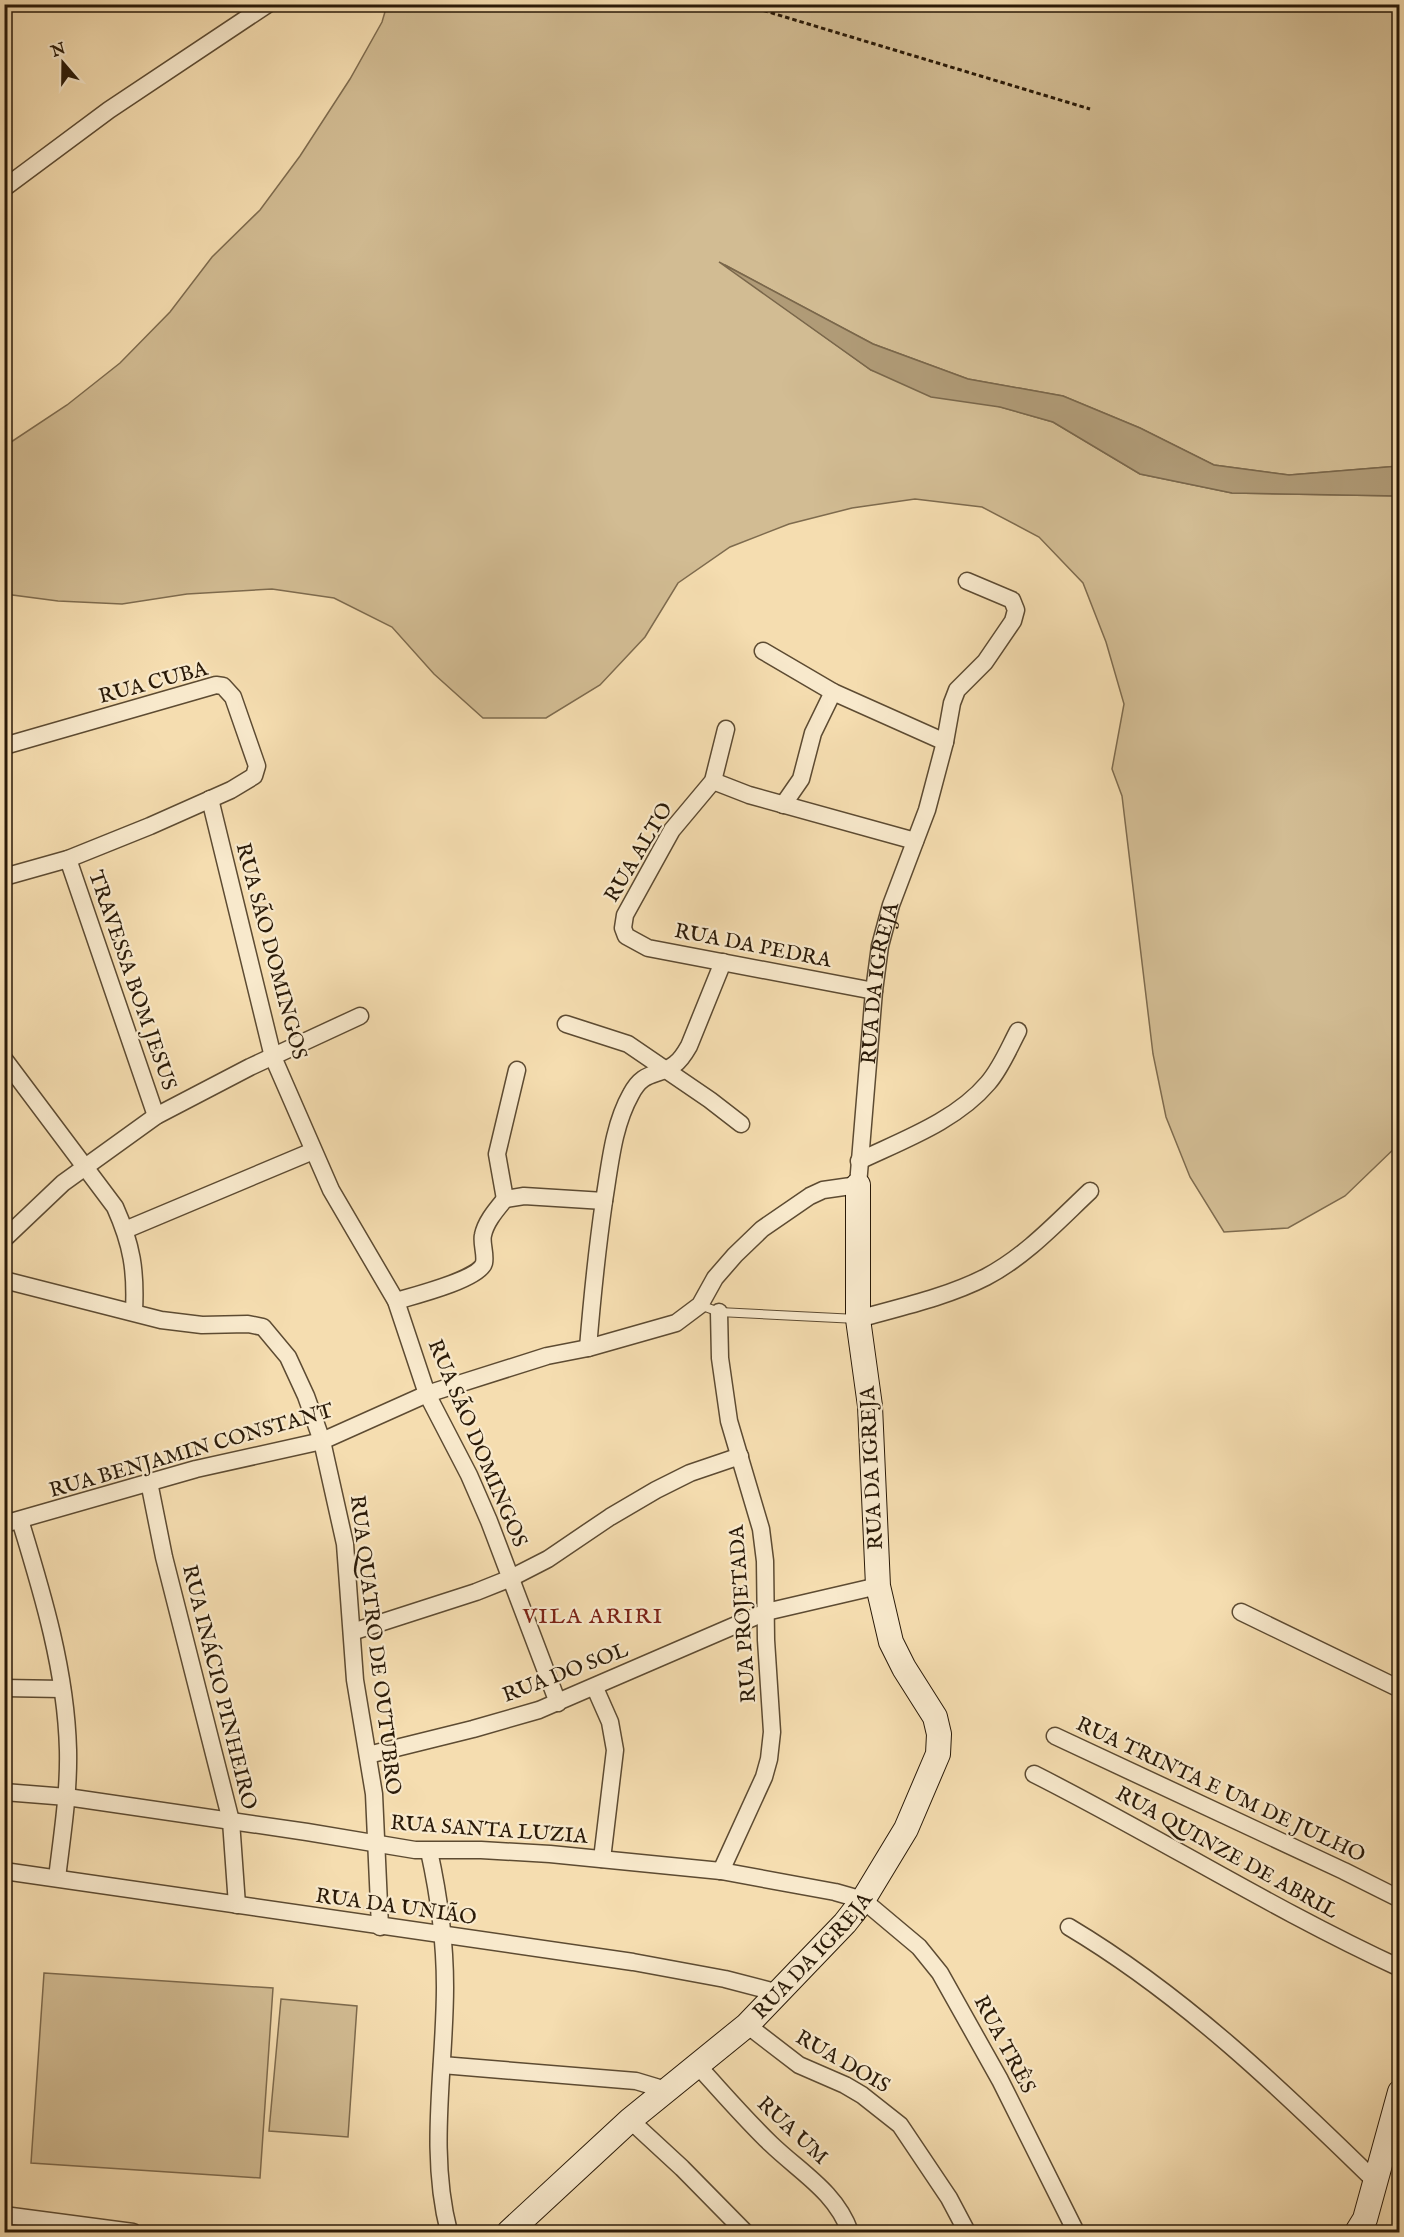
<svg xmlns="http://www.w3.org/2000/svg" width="1404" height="2237" font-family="'IM FELL English',serif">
<rect width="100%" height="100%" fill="#f5ddb0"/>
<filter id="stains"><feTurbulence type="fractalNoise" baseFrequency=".00333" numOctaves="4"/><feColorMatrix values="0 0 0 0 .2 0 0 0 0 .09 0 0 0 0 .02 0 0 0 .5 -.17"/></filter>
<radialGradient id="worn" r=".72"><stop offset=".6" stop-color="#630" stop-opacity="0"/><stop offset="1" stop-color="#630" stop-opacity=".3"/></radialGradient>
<g fill="#d2bc93" stroke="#7e6b4e" stroke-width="1.5">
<path d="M 387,5 L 1399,5 L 1399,466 L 1289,475 L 1214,465 L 1140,428 L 1063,396 L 968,379 L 873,344 L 725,265 L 871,370 L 1053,422 L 1140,474 L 1232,493 L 1399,496 L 1399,1144 L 1345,1196 L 1288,1228 L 1224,1232 L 1190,1177 L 1166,1117 L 1153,1054 L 1122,796 L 1112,769 L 1124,704 L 1106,642 L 1083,583 L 1039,537 L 982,507 L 915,499 L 852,508 L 789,524 L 730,547 L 678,583 L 645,637 L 600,685 L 546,718 L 483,718 L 434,674 L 392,627 L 334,598 L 272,589 L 187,594 L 122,604 L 58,601 L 5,594 L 5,446 L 67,405 L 120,363 L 170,312 L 212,257 L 260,210 L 300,156 L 350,79 L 382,22 Z"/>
<path d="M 44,1973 L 273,1988 L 260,2178 L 31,2163 Z"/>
<path d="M 281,1999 L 357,2006 L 348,2137 L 269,2131 Z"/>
</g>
<path fill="#b09b77" stroke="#7a674b" stroke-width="1.5" d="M 719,262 L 873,344 L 968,379 L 1063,396 L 1140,428 L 1214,465 L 1289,475 L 1399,466 L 1399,496 L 1232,493 L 1140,474 L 1053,422 L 1000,407 L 931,397 L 871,370 Z"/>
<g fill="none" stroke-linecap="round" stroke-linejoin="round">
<defs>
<path id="lane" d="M 700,1305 L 719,1312 L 857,1319"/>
<g id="street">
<path d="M 4,188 L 109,110 L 268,4"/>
<path d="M 763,651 L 833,692 L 945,742"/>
<path d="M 726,729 L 713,781 L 672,830 L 625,915 L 623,928 L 626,936 L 648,948 L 874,991"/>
<path d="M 4,746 L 216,685 L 223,686 L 233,697 L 257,766 L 254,776 L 231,790 L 150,826 L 68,859 L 4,877"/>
<path d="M 713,781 L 749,795 L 915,841"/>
<path d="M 210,799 L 273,1057 L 331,1190 L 396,1301 L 427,1394 L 469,1475 L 489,1521 L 558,1703"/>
<path d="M 783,805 L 801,779 L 813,733 L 833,692"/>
<path d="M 68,859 L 156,1116"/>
<path d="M 566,1024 L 628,1044 L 710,1100 L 741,1124"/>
<path d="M 4,1059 L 115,1207 C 132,1245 136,1271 134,1311"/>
<path d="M 859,1161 C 903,1140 956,1121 988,1083 C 1001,1068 1009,1048 1018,1031"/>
<path d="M 505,1199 L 497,1154 L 517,1070"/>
<path d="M 505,1199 L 524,1196 L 604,1201"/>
<path d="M 125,1230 L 313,1151"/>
<path d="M 4,1239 L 63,1183 L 156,1116 L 250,1067 L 360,1016"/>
<path d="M 4,1280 L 161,1320 L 202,1325 L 248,1324 L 263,1327 L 288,1357 L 306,1396 L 322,1441 L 345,1544 L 355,1680 L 374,1794 L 380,1927"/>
<path d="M 396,1301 C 413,1296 480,1279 484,1263 C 486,1254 481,1243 483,1235 C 486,1221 497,1209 505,1199"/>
<path d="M 719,1312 L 720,1358 L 729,1421 L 761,1529 L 765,1561 L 766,1640 L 772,1732 L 769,1759 L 764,1777 L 721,1871"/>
<path d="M 858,1319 C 901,1307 947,1297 986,1277 C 1026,1256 1057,1222 1090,1191"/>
<path d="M 588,1348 C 592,1299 597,1250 604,1201 C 610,1165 613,1126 631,1094 C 644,1069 657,1078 675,1064 C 681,1060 685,1053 689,1046 L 723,962"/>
<path d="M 149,1482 L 164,1557 L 231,1821 L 237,1905"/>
<path d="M 20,1520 C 43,1595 66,1671 68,1750 C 69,1793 62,1836 57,1878"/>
<path id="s1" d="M 4,1524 L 196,1469 L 322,1441 L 427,1394 L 547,1356 L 588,1348 L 676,1323 L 700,1305 L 715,1278 L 735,1255 L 762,1229 L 810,1196 L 823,1190 L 858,1185 L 874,991 L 880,946 L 891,905 L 927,810 L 945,742 L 952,703 L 957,690 L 985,662 L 1013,621 L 1016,610 L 1012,600 L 967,581"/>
<path d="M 1241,1612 L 1400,1689"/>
<path d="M 352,1632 L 476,1592 L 511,1578 L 548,1559 L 610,1517 L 656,1490 L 690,1473 L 740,1456"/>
<path d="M 4,1688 L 62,1689"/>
<path d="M 595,1688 L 610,1722 L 615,1750 L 602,1859"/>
<path d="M 1055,1736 L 1344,1871 L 1400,1899"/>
<path d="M 368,1755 L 473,1729 L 539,1710 L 766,1612 L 878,1586"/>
<path d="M 1034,1774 C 1157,1836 1274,1910 1400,1968"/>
<path d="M 4,1792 L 67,1797 L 307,1832 L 415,1850 L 481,1850 L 550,1854 L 721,1871 L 835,1892 L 863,1900 L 919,1947 L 940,1973 L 1000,2080 L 1076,2232"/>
<path d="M 429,1851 C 439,1896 445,1940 445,1987 C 445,2069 428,2151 449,2232"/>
<path d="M 4,1871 L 633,1962 L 725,1979 L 779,1993"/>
<path d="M 1069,1927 C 1183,1995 1281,2089 1375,2181"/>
<path d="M 747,2025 L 799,2065 L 845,2085 L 862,2095 L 900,2125 L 949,2198 L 967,2232"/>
<path d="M 442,2065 L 636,2081 L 666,2090"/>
<path d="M 698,2066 C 722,2092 745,2119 771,2144 C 800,2172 836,2192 850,2232"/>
<path d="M 630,2120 L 682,2168 L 745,2232"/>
<path d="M 4,2215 L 133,2232"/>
</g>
<g id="secondary">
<path id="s2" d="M 509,2232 L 630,2120 L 747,2025 L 845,1923 L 863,1900 L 906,1829 L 938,1754 L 939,1734 L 935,1717 L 904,1668 L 891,1642 L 878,1586 L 870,1406 L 858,1319 L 858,1185"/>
<path d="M 1357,2232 L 1365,2219 L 1400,2092"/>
</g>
</defs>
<use href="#lane" stroke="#5d4b32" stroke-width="10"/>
<use href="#street" stroke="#5d4b32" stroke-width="19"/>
<use href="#secondary" stroke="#2a1a08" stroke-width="26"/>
<path stroke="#2a1a08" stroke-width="3" stroke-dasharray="4.5 3" stroke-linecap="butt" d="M 742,4 L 1090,109"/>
<use href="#lane" stroke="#f8e9cc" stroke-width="8"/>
<use href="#street" stroke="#f8e9cc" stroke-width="16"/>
<use href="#secondary" stroke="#f8e9cc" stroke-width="24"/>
</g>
<g text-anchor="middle" stroke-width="4.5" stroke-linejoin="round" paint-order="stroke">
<g font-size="21" fill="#2a1a08" stroke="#f8e9cc">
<text transform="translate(153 682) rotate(-15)" y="7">RUA CUBA</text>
<text transform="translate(638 852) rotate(-59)" y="7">RUA ALTO</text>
<text transform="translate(753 945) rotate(11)" y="7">RUA DA PEDRA</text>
<text transform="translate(272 951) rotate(75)" y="7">RUA SÃO DOMINGOS</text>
<text transform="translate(133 980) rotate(71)" y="7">TRAVESSA BOM JESUS</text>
<text dy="7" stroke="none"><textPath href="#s1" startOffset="1143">RUA DA IGREJA</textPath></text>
<text transform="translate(478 1443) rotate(67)" y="7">RUA SÃO DOMINGOS</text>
<text transform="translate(191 1450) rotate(-16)" y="7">RUA BENJAMIN CONSTANT</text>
<text transform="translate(871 1468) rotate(-93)" y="7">RUA DA IGREJA</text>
<text transform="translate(742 1614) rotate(-94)" y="7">RUA PROJETADA</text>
<text transform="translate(376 1645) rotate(83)" y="7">RUA QUATRO DE OUTUBRO</text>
<text transform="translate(565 1672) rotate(-21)" y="7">RUA DO SOL</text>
<text transform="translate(220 1687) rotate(76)" y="7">RUA INÁCIO PINHEIRO</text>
<text transform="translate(1221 1789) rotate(25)" y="7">RUA TRINTA E UM DE JULHO</text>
<text transform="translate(489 1829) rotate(4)" y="7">RUA SANTA LUZIA</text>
<text transform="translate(1227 1852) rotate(29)" y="7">RUA QUINZE DE ABRIL</text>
<text transform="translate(396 1906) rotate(8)" y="7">RUA DA UNIÃO</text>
<text dy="7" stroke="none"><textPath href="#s2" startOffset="411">RUA DA IGREJA</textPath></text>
<text transform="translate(1005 2044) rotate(62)" y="7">RUA TRÊS</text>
<text transform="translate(843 2061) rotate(30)" y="7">RUA DOIS</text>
<text transform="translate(793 2130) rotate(43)" y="7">RUA UM</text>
</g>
<g font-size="22" letter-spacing="1.5" fill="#7a1f14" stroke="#f8e9cc">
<text x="593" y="1623">VILA ARIRI</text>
</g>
</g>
<rect width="1404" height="2237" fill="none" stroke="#f5ddb0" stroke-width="24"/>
<rect x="6" y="6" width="1392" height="2225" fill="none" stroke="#2a1a08" stroke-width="3"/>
<rect x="12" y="12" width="1380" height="2213" fill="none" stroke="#2a1a08" stroke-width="1.5"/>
<g transform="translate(63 63) rotate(340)" stroke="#f8e9cc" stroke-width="4.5" paint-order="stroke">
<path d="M0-4.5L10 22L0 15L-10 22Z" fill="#2a1a08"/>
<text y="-9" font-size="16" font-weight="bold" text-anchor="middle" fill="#2a1a08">N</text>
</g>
<rect width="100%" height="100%" filter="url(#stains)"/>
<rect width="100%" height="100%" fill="url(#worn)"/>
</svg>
